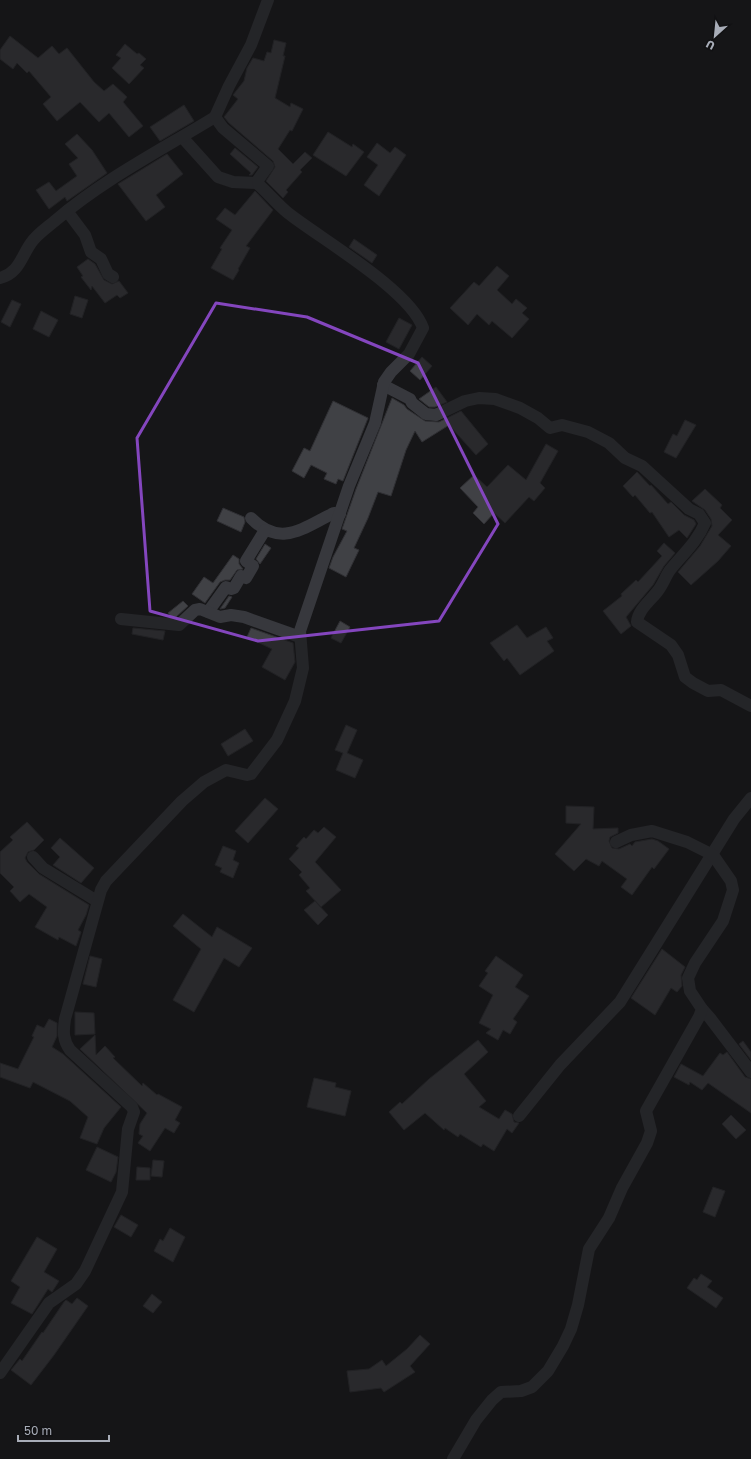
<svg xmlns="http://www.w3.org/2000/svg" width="751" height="1459" font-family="'Golos Text',sans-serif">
<rect width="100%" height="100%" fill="#161618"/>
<g fill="#404145" stroke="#303034">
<path d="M 10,36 L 38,58 L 52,46 L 59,54 L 67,48 L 94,82 L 104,91 L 113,84 L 127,97 L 123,102 L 143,126 L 129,137 L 109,113 L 99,122 L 80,102 L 57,121 L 43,104 L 51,97 L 29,71 L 27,73 L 17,63 L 13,69 L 0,59 L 0,50 Z"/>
<path d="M 274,40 L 286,43 L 283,56 L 285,56 L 275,98 L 290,107 L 291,103 L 303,109 L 292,131 L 290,130 L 278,149 L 293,164 L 305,152 L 312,158 L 300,170 L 302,172 L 286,190 L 288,192 L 283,198 L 266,181 L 275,167 L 273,161 L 229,123 L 224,117 L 238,99 L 233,95 L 244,81 L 247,68 L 253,58 L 264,61 L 267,52 L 271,53 Z"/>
<path d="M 125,44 L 137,54 L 139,53 L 146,59 L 140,65 L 144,68 L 129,84 L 112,68 L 121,58 L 116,55 Z"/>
<path d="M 184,105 L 194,121 L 160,141 L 150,127 Z"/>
<path d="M 328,132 L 352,147 L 353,144 L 364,152 L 346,176 L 313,155 Z"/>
<path d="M 77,134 L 92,150 L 107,173 L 67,201 L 65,197 L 49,209 L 36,190 L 49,182 L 56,191 L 77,176 L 69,164 L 78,158 L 65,144 Z"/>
<path d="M 377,143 L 390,153 L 395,147 L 406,155 L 379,196 L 364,185 L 378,165 L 367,157 Z"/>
<path d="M 235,148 L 258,167 L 252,175 L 249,175 L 251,173 L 230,154 Z"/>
<path d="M 167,154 L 183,174 L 156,195 L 165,207 L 146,221 L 118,184 Z"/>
<path d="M 255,191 L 273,210 L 246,246 L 250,248 L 238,269 L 239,270 L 233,280 L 211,268 L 222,249 L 220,248 L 232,230 L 216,219 L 225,208 L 235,215 Z"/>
<path d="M 354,239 L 377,255 L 372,263 L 349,247 Z"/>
<path d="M 88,259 L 95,264 L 104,280 L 112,284 L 119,281 L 128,293 L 120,298 L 117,295 L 105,303 L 92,286 L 91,290 L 81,277 L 83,276 L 77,267 Z"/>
<path d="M 497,266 L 509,276 L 497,290 L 512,304 L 516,299 L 527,308 L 522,313 L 529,319 L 512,338 L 492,321 L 489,325 L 477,314 L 468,325 L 450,308 L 474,282 L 479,286 Z"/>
<path d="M 75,296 L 88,300 L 82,318 L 70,314 Z"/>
<path d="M 12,300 L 21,304 L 10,327 L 1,322 Z"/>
<path d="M 41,311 L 58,320 L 49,337 L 33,329 Z"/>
<path d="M 399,318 L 412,325 L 399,349 L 386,342 Z"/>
<path d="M 422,357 L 432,366 L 420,380 L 410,371 Z"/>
<path d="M 436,387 L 447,402 L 435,407 L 429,407 L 419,399 Z"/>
<path d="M 392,398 L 404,405 L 407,409 L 425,421 L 439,422 L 461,411 L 488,444 L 476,455 L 449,425 L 422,442 L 415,431 L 406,450 L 391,496 L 378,492 L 368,518 L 354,548 L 359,550 L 346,577 L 329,568 L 333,557 L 347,531 L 342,529 L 356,489 Z"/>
<path d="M 333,401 L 368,418 L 343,481 L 338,479 L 336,484 L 324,479 L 327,473 L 311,465 L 304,478 L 292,471 L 304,448 L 310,451 Z"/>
<path d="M 685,420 L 696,425 L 676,458 L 664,452 L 673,434 L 677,436 Z"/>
<path d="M 546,444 L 558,451 L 540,483 L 545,488 L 534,501 L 529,497 L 505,523 L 494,513 L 484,524 L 473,513 L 478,507 L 460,488 L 474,475 L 487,487 L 508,465 L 526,480 Z"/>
<path d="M 637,472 L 650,486 L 651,485 L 668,504 L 671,502 L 684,515 L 694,520 L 696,524 L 687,538 L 679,530 L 669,537 L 652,512 L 650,513 L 635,495 L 633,497 L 623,486 Z"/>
<path d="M 705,489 L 722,505 L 720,508 L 732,520 L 718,535 L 731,546 L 718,561 L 691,585 L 678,572 L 700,546 L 712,526 L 711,519 L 705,510 L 692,501 Z"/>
<path d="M 223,508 L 244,517 L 245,522 L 241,532 L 217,521 Z"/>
<path d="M 664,543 L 675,553 L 664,566 L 653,585 L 626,617 L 631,626 L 621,634 L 603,611 L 622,596 L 621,594 L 636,580 L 638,582 L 662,556 L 657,551 Z"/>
<path d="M 265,544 L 271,548 L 260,564 L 256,559 Z"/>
<path d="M 233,555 L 239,559 L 239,564 L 243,569 L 237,570 L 230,580 L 225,580 L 220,582 L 205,603 L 192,594 L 204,577 L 213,583 Z"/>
<path d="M 229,596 L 232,597 L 225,608 L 220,609 Z"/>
<path d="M 183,601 L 188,606 L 176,617 L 172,617 L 168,613 Z"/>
<path d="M 340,621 L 350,627 L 341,643 L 331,638 Z"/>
<path d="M 517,625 L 527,638 L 546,627 L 553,638 L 547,641 L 554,651 L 520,675 L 507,658 L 504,661 L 490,643 Z"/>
<path d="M 133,628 L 165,631 L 163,640 L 132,634 Z"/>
<path d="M 251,628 L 293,643 L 295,662 L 285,680 L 262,667 L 272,649 L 247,637 Z"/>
<path d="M 346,725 L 357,730 L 347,753 L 363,760 L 355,778 L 336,770 L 343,753 L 335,750 Z"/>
<path d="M 245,729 L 253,741 L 228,756 L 221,744 Z"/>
<path d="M 265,798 L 278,809 L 248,843 L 235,831 Z"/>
<path d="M 566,806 L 594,807 L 593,829 L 618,828 L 618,833 L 610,837 L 609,841 L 612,848 L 619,849 L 630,844 L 632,846 L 635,842 L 652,839 L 658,841 L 669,849 L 654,869 L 652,867 L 632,895 L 621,887 L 627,879 L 602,861 L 599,866 L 586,859 L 574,871 L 555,854 L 581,824 L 566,823 Z"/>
<path d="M 27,822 L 44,840 L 34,850 L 28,852 L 25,858 L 27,862 L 39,874 L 89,905 L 86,915 L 78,930 L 81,932 L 76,946 L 59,937 L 58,940 L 35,927 L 47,907 L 29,894 L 20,902 L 10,891 L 14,887 L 0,873 L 0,852 L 13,840 L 10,837 Z"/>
<path d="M 324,827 L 336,837 L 315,862 L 341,890 L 321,907 L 306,891 L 310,888 L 299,875 L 302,872 L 289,859 L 299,848 L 296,846 L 304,837 L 306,839 L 314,830 L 318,833 Z"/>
<path d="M 60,838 L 94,868 L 81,883 L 53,865 L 60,857 L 51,848 Z"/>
<path d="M 223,846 L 236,851 L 233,860 L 239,863 L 233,878 L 220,872 L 222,868 L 215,865 Z"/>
<path d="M 315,901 L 328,915 L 318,925 L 304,910 Z"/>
<path d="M 183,914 L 212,937 L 217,927 L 252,948 L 239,967 L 224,958 L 194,1012 L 173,1000 L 201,949 L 173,926 Z"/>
<path d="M 662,949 L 685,967 L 681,975 L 682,986 L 677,992 L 671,988 L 655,1015 L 631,998 Z"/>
<path d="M 90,956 L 102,959 L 96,987 L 83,984 Z"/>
<path d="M 496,956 L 523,975 L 515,987 L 529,996 L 513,1019 L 517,1022 L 510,1034 L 503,1030 L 498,1040 L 486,1033 L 491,1029 L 479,1023 L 493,995 L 479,986 L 488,973 L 485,971 Z"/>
<path d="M 75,1012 L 94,1013 L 95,1034 L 75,1035 Z"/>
<path d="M 49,1019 L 57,1023 L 57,1036 L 52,1047 L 63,1054 L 121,1107 L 104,1128 L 97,1144 L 80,1138 L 88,1117 L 70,1101 L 33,1082 L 30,1088 L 0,1077 L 0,1063 L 18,1069 L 34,1037 L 32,1036 L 37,1025 L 44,1028 Z"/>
<path d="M 95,1035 L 96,1055 L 105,1046 L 115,1057 L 113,1058 L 142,1086 L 143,1083 L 157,1095 L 158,1094 L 182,1107 L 175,1120 L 180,1123 L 174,1133 L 165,1128 L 150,1151 L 138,1143 L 143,1136 L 139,1134 L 140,1124 L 147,1113 L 80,1049 Z"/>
<path d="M 478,1040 L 488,1052 L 464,1074 L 486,1101 L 479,1107 L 499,1119 L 505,1110 L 512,1114 L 514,1122 L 519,1123 L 512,1133 L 507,1129 L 494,1151 L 483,1144 L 481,1147 L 460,1134 L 458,1137 L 445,1128 L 444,1130 L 425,1113 L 404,1130 L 389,1112 L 400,1102 L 402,1104 L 429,1079 Z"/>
<path d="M 743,1041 L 751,1052 L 751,1060 L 739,1044 Z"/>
<path d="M 727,1052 L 745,1077 L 751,1079 L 751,1113 L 708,1083 L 702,1090 L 690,1082 L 689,1085 L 674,1077 L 681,1064 L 703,1076 L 720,1053 L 723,1055 Z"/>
<path d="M 314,1078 L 336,1083 L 335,1087 L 351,1091 L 345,1116 L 307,1107 Z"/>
<path d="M 731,1115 L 746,1130 L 736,1139 L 722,1124 Z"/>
<path d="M 97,1147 L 118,1157 L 116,1172 L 111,1182 L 86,1170 Z"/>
<path d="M 153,1160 L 164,1161 L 162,1177 L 151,1176 Z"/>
<path d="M 137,1167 L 150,1168 L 150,1180 L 136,1180 Z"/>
<path d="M 713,1187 L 725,1191 L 715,1217 L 703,1212 Z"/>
<path d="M 121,1215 L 138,1225 L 131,1237 L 114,1227 Z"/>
<path d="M 170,1228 L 185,1237 L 173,1262 L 154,1251 L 160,1239 L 163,1241 Z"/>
<path d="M 37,1237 L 57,1249 L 44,1272 L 59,1281 L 52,1292 L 48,1289 L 32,1314 L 11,1303 L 20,1287 L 11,1281 Z"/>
<path d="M 701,1274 L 712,1281 L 707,1287 L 723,1298 L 716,1308 L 687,1288 L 694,1278 L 697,1280 Z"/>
<path d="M 152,1294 L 162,1302 L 153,1313 L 143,1306 Z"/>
<path d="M 77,1298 L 88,1306 L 54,1355 L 31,1385 L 11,1370 L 20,1359 L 22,1361 L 42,1332 L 43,1333 L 64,1302 L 66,1300 L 72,1304 Z"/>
<path d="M 420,1335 L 430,1344 L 410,1366 L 415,1372 L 384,1392 L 381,1388 L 350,1392 L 347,1371 L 369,1369 L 382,1360 L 386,1366 L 407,1349 Z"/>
</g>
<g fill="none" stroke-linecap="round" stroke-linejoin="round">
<g stroke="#37383d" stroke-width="12">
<path d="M 182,137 L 218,177 L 233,182 L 258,183"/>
<path d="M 67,211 L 85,235 L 91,252 L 101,259 L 108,274 L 113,277"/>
<path d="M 0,278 C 19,273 21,257 31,243 C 37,234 48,227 56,220 C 104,179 161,150 215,117"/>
<path d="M 383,385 L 410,399 L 412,403 L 426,414 L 436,415 L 465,401 L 479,398 L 495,399 L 520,408 L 538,418 L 550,428 L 562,425 L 588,432 L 609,443 L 625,458 L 642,466 L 689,509 L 699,514 L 705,523 C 697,542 683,554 670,570 C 665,577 663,585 657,592 C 650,601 638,610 637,622 L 671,645 L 678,655 L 685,677 L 693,683 L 708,691 L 721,690 L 751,706"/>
<path d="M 251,518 C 281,549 304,527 334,513 L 340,514"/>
<path d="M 208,612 L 226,587 L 231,589 L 234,588 L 241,576 L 246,578 L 253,566 L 246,561 L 265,530"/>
<path d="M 121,619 L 179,625 L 195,610 L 200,609 L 220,617 L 231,615 L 244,617 L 300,637"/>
<path d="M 33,857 L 43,868 L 97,901"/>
<path d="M 702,1009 L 710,1018 L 751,1072"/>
<path d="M 519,1116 L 560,1065 L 620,1002 L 734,819 L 751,798"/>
<path d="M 0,1373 L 49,1303 L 76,1284 L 85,1271 L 122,1192 L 128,1129 L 134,1112 L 132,1107 L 70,1050 C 63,1040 63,1032 65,1019 L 101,890 L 106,881 L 182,801 L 204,782 L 226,770 L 247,775 L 251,774 L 277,740 L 295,701 L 303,668 L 300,631 L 349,486 L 375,423 L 384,382 L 391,372 L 409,354 L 423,328 C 410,290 321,239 288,213 C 278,205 269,194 259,185 L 258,180 L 268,166 L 223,128 L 215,117 L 229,86 L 251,45 L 268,0"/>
<path d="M 453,1459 L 476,1420 L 492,1400 L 501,1392 L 521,1391 L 532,1387 L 548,1371 L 563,1346 L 571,1329 L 578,1305 L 589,1249 L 609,1218 L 622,1188 L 647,1143 L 651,1131 L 646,1111 L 699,1017 L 702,1009 L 690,991 L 688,978 L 695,963 L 723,921 L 733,890 L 731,881 L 713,855 L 687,842 L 652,831 L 631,835 L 616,842"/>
</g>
</g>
<path d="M0 0H751V1459H0ZM 216,303 L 307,317 L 418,363 L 498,524 L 439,621 L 258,641 L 150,611 L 137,438 Z" fill="#161618" fill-opacity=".55" fill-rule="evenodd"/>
<path fill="none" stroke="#8446be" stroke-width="3" stroke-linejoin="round" d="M 216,303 L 307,317 L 418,363 L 498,524 L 439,621 L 258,641 L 150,611 L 137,438 Z"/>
<g transform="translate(715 36) rotate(207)" stroke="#111113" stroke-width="3" paint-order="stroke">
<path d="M0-3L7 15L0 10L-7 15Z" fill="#a8adb8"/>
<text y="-6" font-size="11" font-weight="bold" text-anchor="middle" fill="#a8adb8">U</text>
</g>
<path d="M18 1435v6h91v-6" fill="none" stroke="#a8adb8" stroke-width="2"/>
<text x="24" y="1435" font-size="12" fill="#a8adb8" stroke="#111113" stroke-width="3" paint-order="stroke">50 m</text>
</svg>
